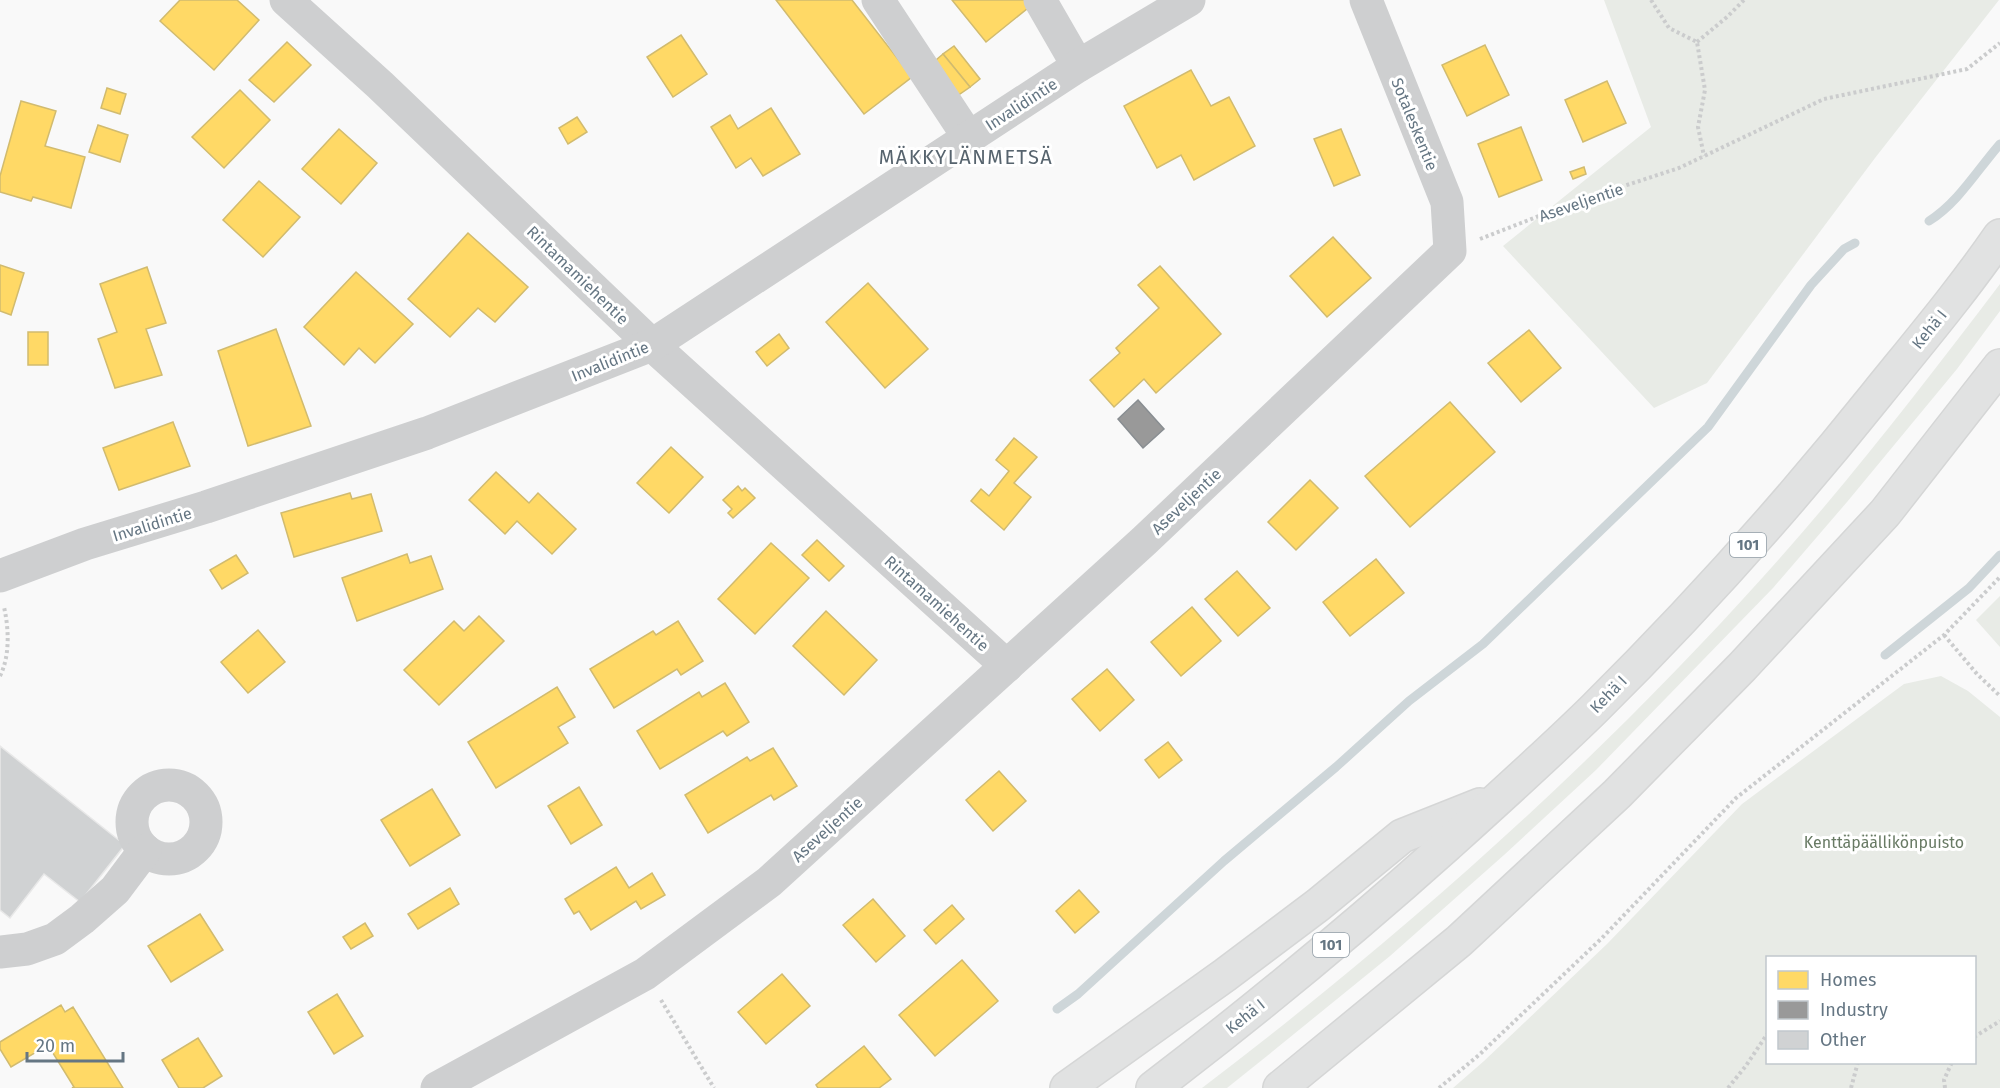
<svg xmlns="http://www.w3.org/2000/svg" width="2000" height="1088" font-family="'Fira Sans',sans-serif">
<rect width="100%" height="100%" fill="#f9f9f9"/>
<g fill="#e8ebe6" fill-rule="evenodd">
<path d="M 1604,0 L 1999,0 L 1875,158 L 1707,383 L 1654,408 L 1503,246 L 1651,127 Z"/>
<path d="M 2000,284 L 2000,311 L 1957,369 L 1847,502 L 1773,588 L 1596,770 L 1504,855 L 1390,956 L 1262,1060 L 1227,1088 L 1202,1088 C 1403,935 1594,765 1763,577 C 1847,484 1924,384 2000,284 Z"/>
<path d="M 2000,596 L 2000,647 L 1976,620 Z"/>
<path d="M 1941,676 L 1968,691 L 2000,717 L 2000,1088 L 1453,1088 L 1484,1061 L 1607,944 L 1742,804 L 1904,684 ZM 1768,958 L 1974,958 L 1974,1062 L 1768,1062 Z"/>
</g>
<g fill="#ffd966" stroke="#d1bb6f" stroke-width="1.5">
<path d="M 180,0 L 237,0 L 259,20 L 214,70 L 160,21 Z"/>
<path d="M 776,0 L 852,0 L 912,77 L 864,114 Z"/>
<path d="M 952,0 L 1030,0 L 1033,4 L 986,42 Z"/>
<path d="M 681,35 L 707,74 L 673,97 L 647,57 Z"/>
<path d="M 287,42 L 311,65 L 274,102 L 249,80 Z"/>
<path d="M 1485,45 L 1509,95 L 1467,116 L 1442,65 Z"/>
<path d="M 954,46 L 980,79 L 970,87 L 943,54 Z"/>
<path d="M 943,54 L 970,87 L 957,96 L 930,65 Z"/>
<path d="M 1191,70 L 1211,106 L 1229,97 L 1255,146 L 1194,180 L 1181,155 L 1157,168 L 1124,106 Z"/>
<path d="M 1607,81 L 1626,123 L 1583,142 L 1565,100 Z"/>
<path d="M 107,88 L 126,94 L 120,114 L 101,108 Z"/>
<path d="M 240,90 L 270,120 L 224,168 L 192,137 Z"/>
<path d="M 21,101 L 56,111 L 45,146 L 85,157 L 71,208 L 33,197 L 31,201 L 0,192 L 0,176 Z"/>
<path d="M 771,108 L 800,154 L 763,176 L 751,158 L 736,168 L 711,127 L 730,115 L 738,129 Z"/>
<path d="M 577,117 L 587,132 L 568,144 L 559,128 Z"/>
<path d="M 98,125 L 128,135 L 120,162 L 89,152 Z"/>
<path d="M 1521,127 L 1542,180 L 1499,197 L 1478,144 Z"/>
<path d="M 339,129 L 377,163 L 341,204 L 302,169 Z"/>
<path d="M 1341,129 L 1360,175 L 1334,186 L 1314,139 Z"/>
<path d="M 1584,167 L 1586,174 L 1573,179 L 1570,172 Z"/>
<path d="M 259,181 L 300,217 L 263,257 L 223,220 Z"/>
<path d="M 468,233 L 528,287 L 495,322 L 478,308 L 450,337 L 408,299 Z"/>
<path d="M 1333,237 L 1371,278 L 1327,317 L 1290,276 Z"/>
<path d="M 0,265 L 24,273 L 11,315 L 0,311 Z"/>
<path d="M 1160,266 L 1221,334 L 1156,393 L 1144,379 L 1114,407 L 1090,380 L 1120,353 L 1116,348 L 1159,308 L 1138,285 Z"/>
<path d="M 147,267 L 166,323 L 146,329 L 162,375 L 115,388 L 98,339 L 117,332 L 100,284 Z"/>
<path d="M 356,272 L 413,324 L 375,363 L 359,348 L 344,365 L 304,327 Z"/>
<path d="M 868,283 L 928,349 L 885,388 L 826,322 Z"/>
<path d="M 276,329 L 311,426 L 248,446 L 218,351 Z"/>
<path d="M 1529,330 L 1561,368 L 1521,402 L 1488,363 Z"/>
<rect x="28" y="332" width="20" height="33"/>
<path d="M 779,334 L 789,348 L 767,366 L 756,352 Z"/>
<path d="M 1450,402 L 1495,452 L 1410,527 L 1365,476 Z"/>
<path d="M 173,422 L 190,466 L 119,490 L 103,448 Z"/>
<path d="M 1014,438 L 1037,457 L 1014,483 L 1031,497 L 1004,530 L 971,501 L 981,489 L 989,496 L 1009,471 L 996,460 Z"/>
<path d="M 671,447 L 703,477 L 669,513 L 637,483 Z"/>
<path d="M 496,472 L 529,503 L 538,493 L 576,529 L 552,554 L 517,521 L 505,534 L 469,500 Z"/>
<path d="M 1310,480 L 1338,508 L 1296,550 L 1268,522 Z"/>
<path d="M 738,486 L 742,491 L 745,488 L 755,498 L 733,518 L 728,513 L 732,509 L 723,500 Z"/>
<path d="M 350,493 L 352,499 L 371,494 L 382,531 L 294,557 L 281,513 Z"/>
<path d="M 817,540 L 844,566 L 829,581 L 802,555 Z"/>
<path d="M 771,543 L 809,578 L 755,634 L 718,599 Z"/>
<path d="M 407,554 L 410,563 L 431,556 L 443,589 L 357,621 L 342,578 Z"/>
<path d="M 236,555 L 248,573 L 222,589 L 210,570 Z"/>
<path d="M 1376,559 L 1404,593 L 1350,636 L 1323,602 Z"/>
<path d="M 1237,571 L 1270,608 L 1238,636 L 1205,599 Z"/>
<path d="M 1192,607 L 1221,641 L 1181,676 L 1151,642 Z"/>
<path d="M 826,611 L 877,660 L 844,695 L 793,646 Z"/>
<path d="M 479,616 L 504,641 L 439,705 L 404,670 L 454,621 L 464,631 Z"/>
<path d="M 678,621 L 703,661 L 681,675 L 677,669 L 614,708 L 590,669 L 653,631 L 656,635 Z"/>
<path d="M 258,630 L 285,662 L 248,693 L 221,662 Z"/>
<path d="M 1107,669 L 1134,700 L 1100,731 L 1072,699 Z"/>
<path d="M 725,683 L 749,722 L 727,736 L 723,731 L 660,769 L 637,731 L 699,692 L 702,697 Z"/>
<path d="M 557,687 L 575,717 L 558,727 L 568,743 L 496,788 L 468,742 Z"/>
<path d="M 1168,742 L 1182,760 L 1159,778 L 1145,760 Z"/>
<path d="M 773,748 L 797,786 L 774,800 L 771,795 L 708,833 L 685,795 L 747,757 L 750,761 Z"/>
<path d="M 999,771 L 1026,801 L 993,831 L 966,800 Z"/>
<path d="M 579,787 L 602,825 L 571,844 L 548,806 Z"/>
<path d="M 432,789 L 460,835 L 410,866 L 381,820 Z"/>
<path d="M 616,867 L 629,888 L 652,873 L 665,895 L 641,909 L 636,901 L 591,930 L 579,911 L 574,914 L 565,899 Z"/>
<path d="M 450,888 L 459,904 L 418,929 L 408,914 Z"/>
<path d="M 1079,890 L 1099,912 L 1075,933 L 1056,911 Z"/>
<path d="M 873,899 L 905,936 L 876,962 L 843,925 Z"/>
<path d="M 952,905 L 964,919 L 936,944 L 924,930 Z"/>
<path d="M 200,914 L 223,950 L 171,982 L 148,946 Z"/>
<path d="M 365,923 L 373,936 L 351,949 L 343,937 Z"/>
<path d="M 962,960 L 998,1001 L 935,1056 L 899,1015 Z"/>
<path d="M 782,974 L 810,1006 L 766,1044 L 738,1012 Z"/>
<path d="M 337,994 L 363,1036 L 334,1054 L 308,1012 Z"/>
<path d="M 61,1005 L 65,1012 L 73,1007 L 123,1088 L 72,1088 L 74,1087 L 48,1045 L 11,1067 L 0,1049 L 0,1042 Z"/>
<path d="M 198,1038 L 222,1076 L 203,1088 L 179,1088 L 162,1060 Z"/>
<path d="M 864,1046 L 891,1079 L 879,1088 L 818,1088 L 816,1085 Z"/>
</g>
<path fill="#999" stroke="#898e92" stroke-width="1.5" d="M 1138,400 L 1164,429 L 1143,448 L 1118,419 Z"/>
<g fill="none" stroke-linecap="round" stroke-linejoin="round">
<g stroke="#ced6d9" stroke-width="9">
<path d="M 1929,221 C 1958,203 1978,169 2000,144"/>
<path d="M 1885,655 L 1969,588 L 2000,555"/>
<path d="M 1057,1009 L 1078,994 L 1224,861 L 1336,767 L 1409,701 L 1483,644 L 1708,427 L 1811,285 L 1844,249 L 1855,243"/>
</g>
</g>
<path fill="#d0d2d3" stroke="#e8e8e8" stroke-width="1.5" d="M 0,746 L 125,845 L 80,902 L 44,874 L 10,918 L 0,910 Z"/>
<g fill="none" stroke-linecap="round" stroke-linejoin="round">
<defs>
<g id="highway">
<path d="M 1067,1088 L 1225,975 L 1318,905 L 1402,836 L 1480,805"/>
<path d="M 1153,1088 C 1254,1011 1352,930 1447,845 C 1497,800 1546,756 1594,709 C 1694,610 1789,504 1877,394 C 1919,342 1962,291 2000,236"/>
<path d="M 1280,1088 L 1459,941 L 1617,794 L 1742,667 L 1885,513 L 2000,366"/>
</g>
</defs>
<use href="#highway" stroke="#d5d6d6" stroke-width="36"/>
<g stroke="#cbcccd" stroke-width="4" stroke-dasharray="3 3" stroke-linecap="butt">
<path d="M 1651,0 L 1669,28 L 1697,42 L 1705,90 L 1698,127 L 1704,156"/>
<path d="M 1697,42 L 1727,17 L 1744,0"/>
<path d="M 1480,239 L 1575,202 L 1679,168 L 1824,99 L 1967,69 L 2000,43"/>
<path d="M 1944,635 L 1977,674 L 2000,696"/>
<path d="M 0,676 C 10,656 9,629 4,607"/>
<path d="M 661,1000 L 714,1088"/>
<path d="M 1974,1037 L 2000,1021"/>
<path d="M 1439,1088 L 1479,1055 L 1602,938 L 1736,798 L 1944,635 L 2000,577"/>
<path d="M 1728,1088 L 1745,1067 L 1768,1033"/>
<path d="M 1851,1088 L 1858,1062"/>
<path d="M 1945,1088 L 1944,1080 L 1952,1062"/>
</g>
<g stroke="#cecfd0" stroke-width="33">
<path d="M 286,0 L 380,85 L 652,345 L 1007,666"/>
<path d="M 878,0 L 969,138"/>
<path d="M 1040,0 L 1078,66"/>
<path d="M 0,576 L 85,544 L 206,507 L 427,433 L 652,345 L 1078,66 L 1189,0"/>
<circle cx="169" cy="822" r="37"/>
<path d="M 0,952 L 27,949 L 55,939 L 82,919 L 115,890 L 145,850"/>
<path d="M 437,1088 L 645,974 L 769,882 L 1144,541 L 1450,251 L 1447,202 L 1366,0"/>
</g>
<use href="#highway" stroke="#e1e2e2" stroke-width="33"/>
</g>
<g text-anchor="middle" stroke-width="6" stroke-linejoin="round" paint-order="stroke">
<g fill="#fff" stroke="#939fa8" stroke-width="1.5">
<rect x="1730" y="533" width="36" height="24" rx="4.5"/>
<rect x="1313" y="933" width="36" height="24" rx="4.5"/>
</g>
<g font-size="15" font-weight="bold" fill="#657683">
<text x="1748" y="550">101</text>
<text x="1331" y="950">101</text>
</g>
<g font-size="16" fill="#657683" stroke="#fff">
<text transform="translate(1021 104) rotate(-33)" y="6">Invalidintie</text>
<text transform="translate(1415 124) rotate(68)" y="6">Sotaleskentie</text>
<text transform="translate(1581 202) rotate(-19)" y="6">Aseveljentie</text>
<text transform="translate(578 275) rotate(44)" y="6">Rintamamiehentie</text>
<text transform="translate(1929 329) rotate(-51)" y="6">Kehä I</text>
<text transform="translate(610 361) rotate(-22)" y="6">Invalidintie</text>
<text transform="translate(1186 501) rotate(-43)" y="6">Aseveljentie</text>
<text transform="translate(152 524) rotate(-17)" y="6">Invalidintie</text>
<text transform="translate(937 603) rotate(42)" y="6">Rintamamiehentie</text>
<text transform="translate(1608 694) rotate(-46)" y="6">Kehä I</text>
<text transform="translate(827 829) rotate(-42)" y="6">Aseveljentie</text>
<text transform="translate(1245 1016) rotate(-39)" y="6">Kehä I</text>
</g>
<g font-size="16" fill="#687a64" stroke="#fff">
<text x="1884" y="848">Kenttäpäällikönpuisto</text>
</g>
<g font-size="20" letter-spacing="1.5" fill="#57646e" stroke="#fff">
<text x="966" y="164">MÄKKYLÄNMETSÄ</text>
</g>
</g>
<rect x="1766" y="956" width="210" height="108" fill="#ffffff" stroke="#c1c8cd" stroke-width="1.5"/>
<rect x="1778" y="971" width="30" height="18" fill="#ffd966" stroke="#c1c8cd" stroke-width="1.5"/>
<text x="1820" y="986" font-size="18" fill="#657683">Homes</text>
<rect x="1778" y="1001" width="30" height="18" fill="#999999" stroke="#c1c8cd" stroke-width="1.5"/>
<text x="1820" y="1016" font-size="18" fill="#657683">Industry</text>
<rect x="1778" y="1031" width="30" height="18" fill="#d0d2d3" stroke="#c1c8cd" stroke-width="1.5"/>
<text x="1820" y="1046" font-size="18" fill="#657683">Other</text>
<path d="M27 1052v9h96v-9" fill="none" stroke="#657683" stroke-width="3"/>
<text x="36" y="1052" font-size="18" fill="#657683" stroke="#ffffff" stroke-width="4.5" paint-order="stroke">20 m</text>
</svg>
